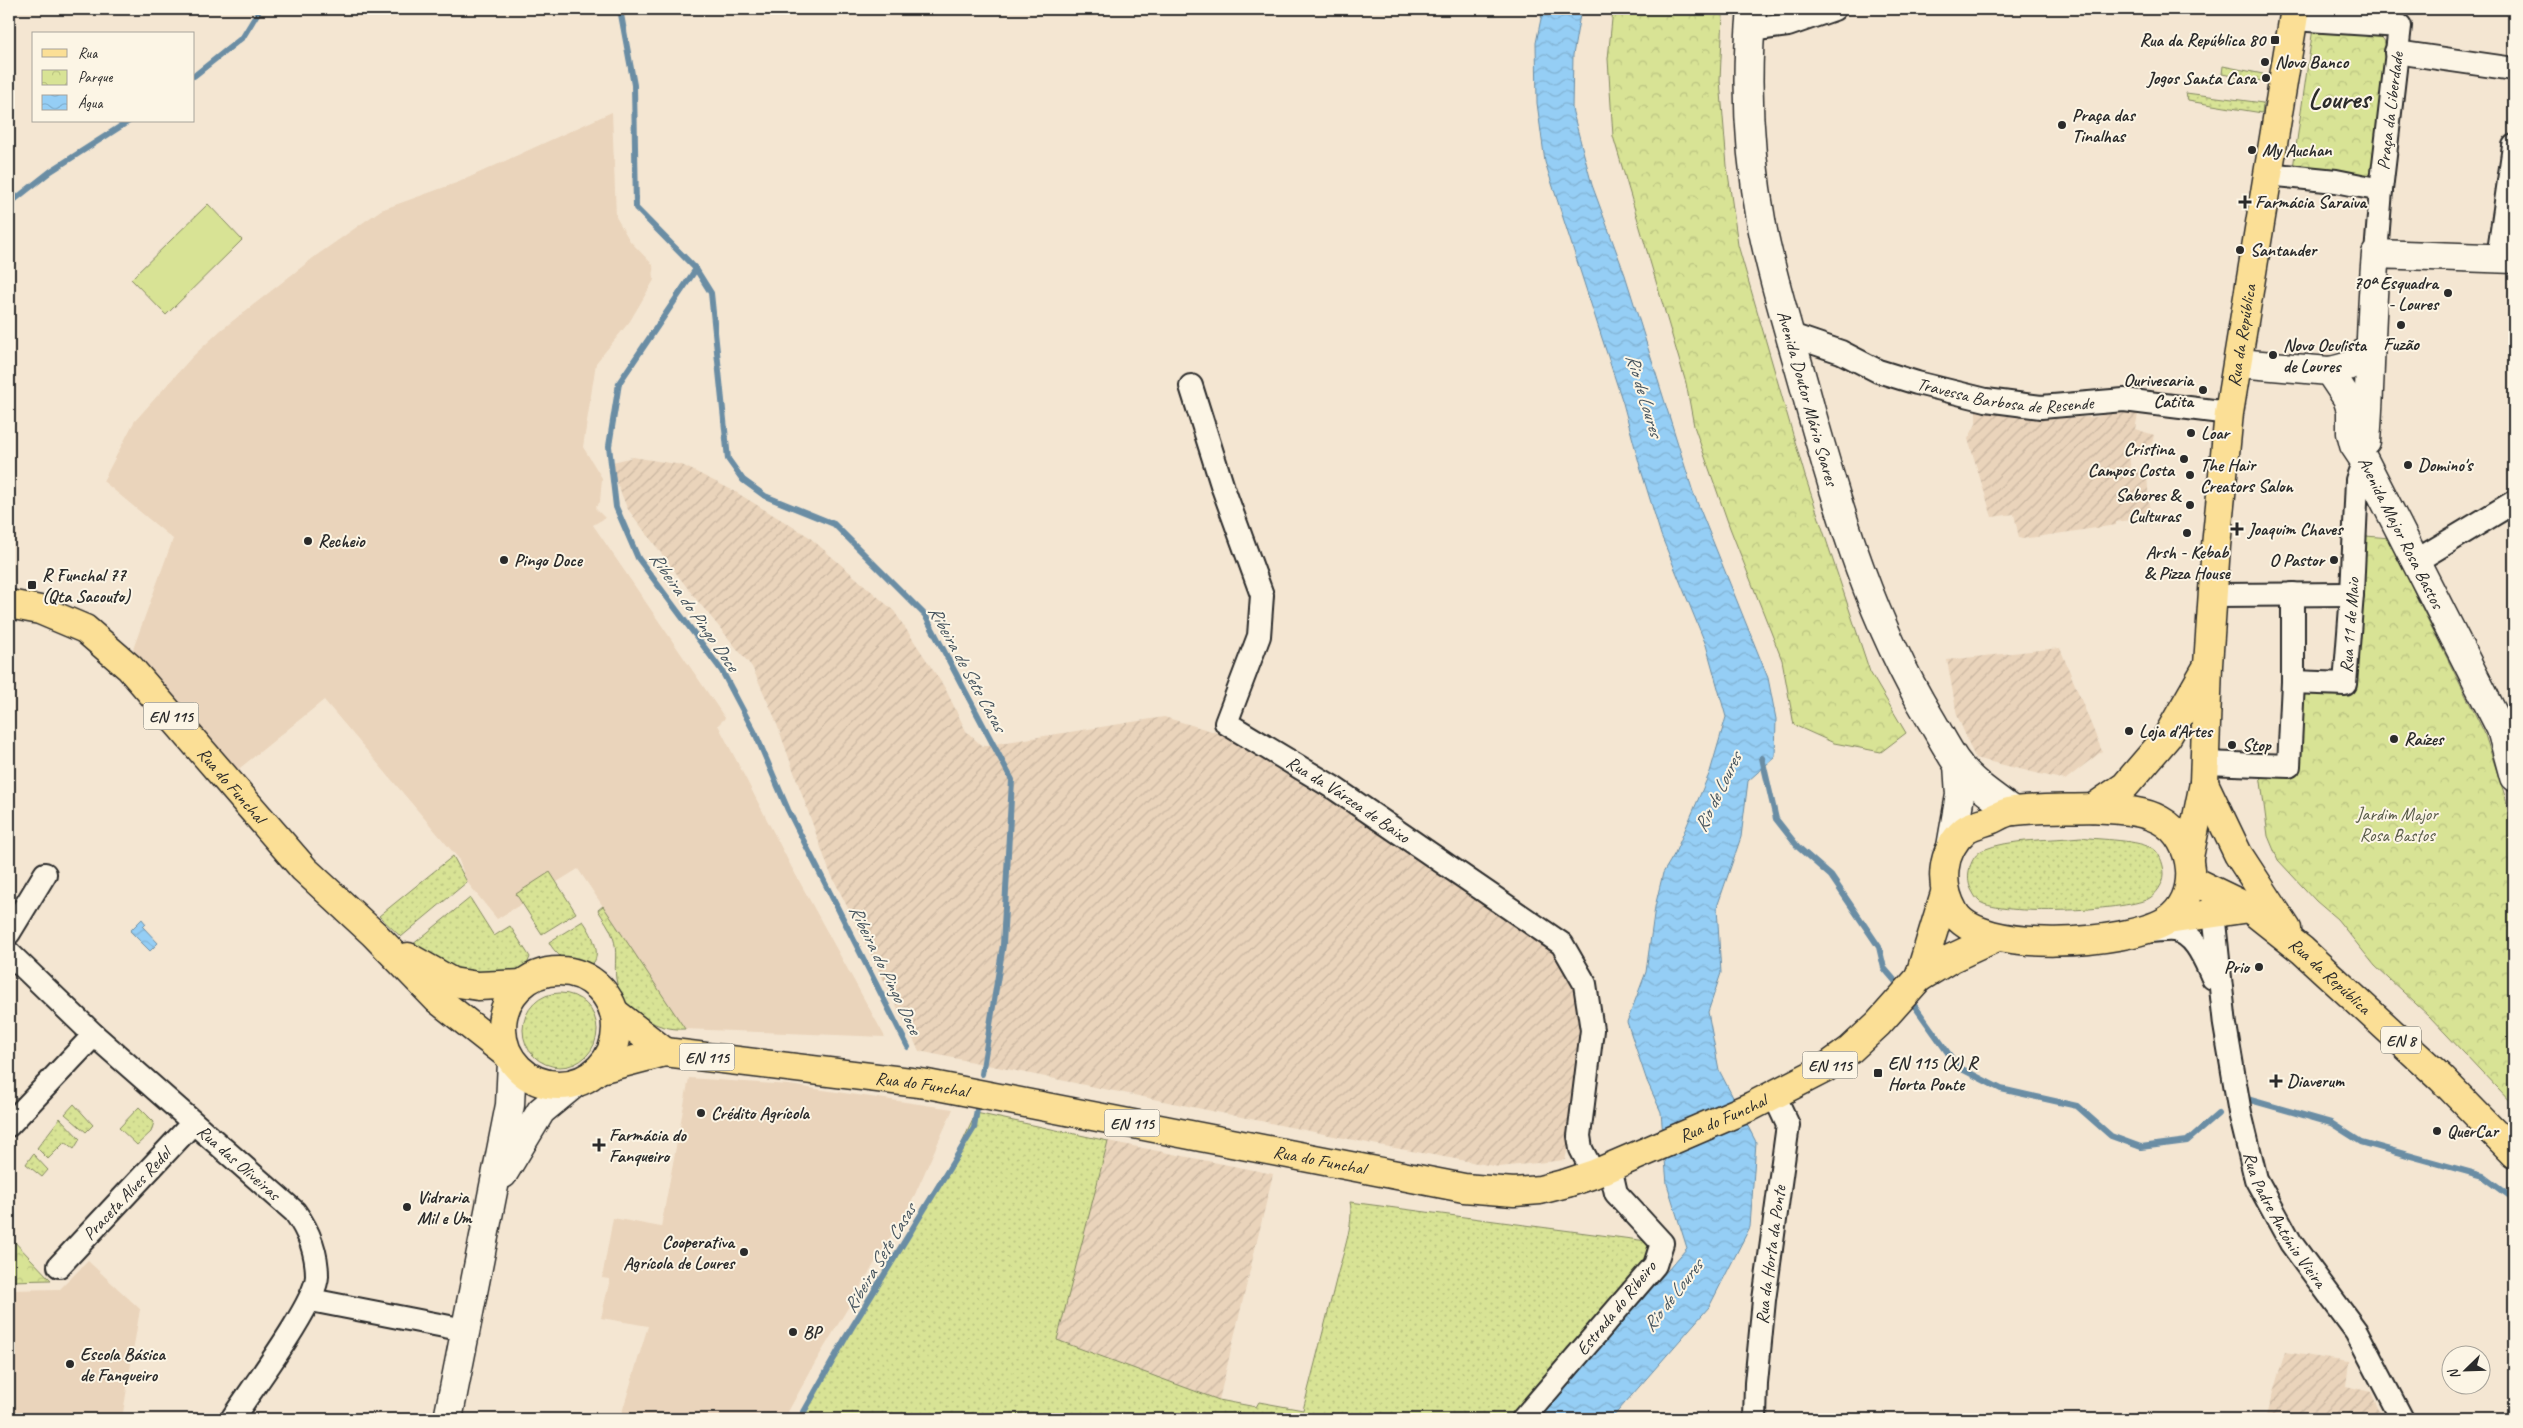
<svg xmlns="http://www.w3.org/2000/svg" width="2523" height="1428" font-family="Caveat,sans-serif">
<defs>
<pattern id="industrial-furrows" width="10" height="10" patternUnits="userSpaceOnUse" patternTransform="scale(1.25)"><rect width="10" height="10" fill="#ead4bb"/><path d="M-1 1l2-2M0 10L10 0M9 11l2-2" fill="none" stroke="#c9b6a1"/></pattern>
<pattern id="grass-dots" width="8" height="8" patternUnits="userSpaceOnUse" patternTransform="scale(1.25)"><rect width="8" height="8" fill="#d8e395"/><path d="M2 2h.1M6 6h.1" fill="none" stroke="#bac381" stroke-width="1.8" stroke-linecap="round"/></pattern>
<pattern id="park-crowns" width="20" height="18" patternUnits="userSpaceOnUse" patternTransform="scale(1.25)"><rect width="20" height="18" fill="#d8e395"/><path d="M2 6a3 3 0 1 1 6 0M12 15a3 3 0 1 1 6 0" fill="none" stroke="#bac381"/></pattern>
<pattern id="water-waves" width="16" height="10" patternUnits="userSpaceOnUse" patternTransform="scale(1.25)"><rect width="16" height="10" fill="#95cef5"/><path d="M0 5q4-4 8 0t8 0" fill="none" stroke="#81b1d2"/></pattern>
</defs>
<rect width="100%" height="100%" fill="#f4e6d2"/>
<filter id="ink" filterUnits="userSpaceOnUse"><feTurbulence type="fractalNoise" baseFrequency=".02" numOctaves="2"/><feDisplacementMap in="SourceGraphic" scale="10" xChannelSelector="R" yChannelSelector="G"/><feConvolveMatrix kernelMatrix="1 2 1 2 8 2 1 2 1" color-interpolation-filters="sRGB"/></filter>
<g filter="url(#ink)">
<g fill="#ead4bb">
<path d="M 612,112 L 616,217 L 630,241 L 653,265 L 654,280 L 630,321 L 596,363 L 583,447 L 602,478 L 600,502 L 595,508 L 605,518 L 593,525 L 725,718 L 718,725 L 792,868 L 885,1037 L 685,1029 L 578,869 L 497,919 L 467,882 L 458,858 L 324,700 L 235,772 L 132,652 L 173,539 L 103,481 L 134,422 L 192,357 L 221,330 L 317,255 L 381,210 L 459,182 Z"/>
<path d="M 689,1078 L 789,1085 L 953,1109 L 912,1201 L 816,1361 L 784,1419 L 620,1419 L 648,1326 L 601,1318 L 610,1279 L 602,1278 L 613,1218 L 661,1227 Z"/>
<path d="M 88,1261 L 140,1309 L 122,1419 L 9,1419 L 9,1290 L 60,1289 Z"/>
</g>
<g fill="url(#industrial-furrows)">
<path d="M 2140,405 L 2135,429 L 2154,435 L 2152,443 L 2129,454 L 2131,471 L 2143,469 L 2143,474 L 2147,474 L 2150,517 L 2116,522 L 2116,525 L 2022,539 L 2019,538 L 2014,514 L 1992,517 L 1968,439 L 1976,424 L 1976,407 L 2045,418 L 2097,417 L 2117,409 Z"/>
<path d="M 633,457 L 682,465 L 734,491 L 808,536 L 894,611 L 945,688 L 966,731 L 982,746 L 1164,717 L 1215,732 L 1243,743 L 1410,851 L 1547,946 L 1570,977 L 1582,1013 L 1585,1079 L 1565,1160 L 1499,1167 L 1373,1144 L 919,1051 L 829,870 L 774,716 L 752,667 L 692,594 L 627,508 L 609,463 Z"/>
<path d="M 2060,648 L 2102,751 L 2065,780 L 1975,758 L 1957,715 L 1947,660 Z"/>
<path d="M 1108,1141 L 1273,1174 L 1219,1400 L 1057,1340 Z"/>
<path d="M 2285,1352 L 2349,1362 L 2346,1386 L 2371,1392 L 2383,1419 L 2265,1419 Z"/>
</g>
<g fill="url(#grass-dots)" stroke="#828760">
<path d="M 2223,66 L 2263,74 L 2262,81 L 2222,74 Z"/>
<path d="M 2186,93 L 2263,103 L 2262,113 L 2188,101 Z"/>
<path d="M 2081,837 C 2099,840 2140,839 2155,850 C 2161,856 2164,867 2164,874 C 2164,883 2156,895 2148,899 C 2124,911 2001,916 1980,902 C 1976,899 1973,893 1971,889 C 1965,877 1970,856 1983,850 C 2009,839 2052,840 2081,837 Z"/>
<path d="M 453,856 L 467,882 L 401,937 L 379,916 Z"/>
<path d="M 550,872 L 576,913 L 542,934 L 516,894 Z"/>
<path d="M 470,898 L 494,936 L 510,926 L 530,957 L 526,967 L 504,974 L 455,972 L 412,945 Z"/>
<path d="M 603,906 L 685,1029 C 656,1031 621,1011 616,979 C 614,965 618,951 613,937 C 610,927 603,919 598,910 Z"/>
<path d="M 583,921 C 590,930 604,956 591,965 C 578,974 554,954 549,942 Z"/>
<circle cx="560" cy="1030" r="37"/>
<path d="M 74,1104 L 93,1125 L 86,1132 L 65,1114 Z"/>
<path d="M 139,1107 L 154,1122 L 151,1132 L 137,1145 L 119,1128 Z"/>
<path d="M 976,1113 L 1108,1141 L 1057,1340 L 1219,1400 L 1256,1407 L 1259,1402 L 1303,1410 C 1314,1367 1325,1324 1336,1280 C 1341,1260 1355,1221 1350,1202 L 1662,1243 L 1523,1419 L 800,1419 L 846,1337 L 949,1171 Z"/>
<path d="M 60,1118 L 80,1139 L 74,1149 L 65,1142 L 48,1159 L 37,1148 Z"/>
<path d="M 33,1154 L 48,1170 L 42,1177 L 26,1164 Z"/>
</g>
<g fill="url(#park-crowns)" stroke="#828760">
<path d="M 1613,9 L 1713,9 L 1723,15 L 1720,80 L 1727,166 L 1738,245 L 1805,476 L 1870,672 L 1906,733 L 1881,752 L 1834,743 L 1794,725 L 1782,660 L 1730,528 L 1694,426 L 1686,383 L 1613,136 L 1608,59 Z"/>
<path d="M 2313,28 L 2378,34 L 2384,40 L 2386,48 L 2374,174 L 2369,177 L 2293,168 Z"/>
<path d="M 2366,536 L 2390,538 L 2417,598 L 2484,732 L 2506,799 L 2514,860 L 2514,1106 L 2429,1016 L 2375,966 L 2337,919 L 2316,901 L 2278,860 L 2268,836 L 2260,774 L 2299,771 L 2302,691 L 2354,693 Z"/>
<path d="M 9,1236 L 51,1280 L 9,1281 Z"/>
</g>
<path fill="#d8e395" stroke="#828760" d="M 208,204 L 242,240 L 166,315 L 131,279 Z"/>
<g fill="url(#water-waves)" stroke="#6b8da4">
<path d="M 1543,9 L 1581,9 L 1573,55 L 1572,109 L 1592,185 L 1625,275 L 1693,492 L 1768,678 L 1776,719 L 1775,757 L 1748,781 L 1741,837 L 1717,907 L 1721,973 L 1708,1012 L 1719,1070 L 1756,1142 L 1750,1227 L 1709,1307 L 1611,1419 L 1539,1419 L 1687,1248 L 1667,1184 L 1661,1112 L 1647,1081 L 1627,1022 L 1646,972 L 1655,907 L 1663,873 L 1675,853 L 1710,772 L 1726,717 L 1706,645 L 1661,535 L 1641,470 L 1623,403 L 1545,162 L 1537,103 L 1536,43 Z"/>
<path d="M 142,919 L 146,924 L 143,927 L 158,943 L 150,951 L 130,931 Z"/>
</g>
<g fill="none" stroke-linecap="round" stroke-linejoin="round">
<g stroke="#6b8da4" stroke-width="6">
<path d="M 620,9 L 634,85 L 636,208 L 696,269 L 711,293 L 728,459 L 743,480 L 765,496 L 834,524 L 925,615 L 1012,780 L 1003,945 L 982,1074"/>
<path d="M 194,76 L 243,37 L 260,9"/>
<path d="M 9,204 L 51,171 L 129,121"/>
<path d="M 696,269 L 619,383 L 609,446 L 616,507 L 638,558 L 722,671 L 756,735 L 788,810 L 908,1047"/>
<path d="M 1762,758 L 1776,819 L 1798,847 L 1831,876 L 1879,947 L 1884,968 L 1901,988"/>
<path d="M 1909,998 L 1958,1067 L 2001,1089 L 2077,1106 L 2111,1136 L 2141,1147 L 2187,1141 L 2218,1114"/>
<path d="M 2247,1099 L 2331,1123 L 2361,1142 L 2483,1176 L 2514,1199"/>
<path d="M 800,1419 L 846,1337 L 974,1128 L 977,1109"/>
</g>
<defs>
<g id="street">
<path d="M 2293,19 L 2400,26 L 2381,190 L 2376,254"/>
<path d="M 1750,30 L 1788,25 L 1834,9"/>
<path d="M 2396,52 L 2514,69"/>
<path d="M 2267,174 L 2336,181 L 2381,190"/>
<path d="M 2498,258 L 2514,146"/>
<path id="s1" d="M 1791,335 L 1841,352 L 1878,371 L 1917,383 L 1986,400 L 2041,407 L 2124,400 L 2229,413"/>
<path id="s2" d="M 1191,386 L 1223,488 L 1262,595 L 1259,636 L 1226,723 L 1334,788 L 1562,944 L 1585,984 L 1592,1030 L 1579,1136 L 1581,1149 L 1594,1174"/>
<path d="M 2416,561 L 2514,502"/>
<path d="M 2213,595 L 2352,594"/>
<path id="s3" d="M 2293,682 L 2345,684 L 2352,594 L 2357,480 L 2364,460"/>
<path d="M 2205,763 L 2289,766 L 2293,682 L 2293,594"/>
<path id="s4" d="M 2213,913 L 2225,1025 L 2240,1113 L 2256,1179 L 2291,1243 L 2356,1331 L 2402,1419"/>
<path d="M 2150,931 C 2157,931 2166,929 2174,930 C 2196,934 2205,961 2213,978"/>
<path d="M 9,933 L 45,874"/>
<path id="s5" d="M 9,953 L 94,1035 L 295,1212 C 308,1230 317,1253 317,1276 C 316,1304 250,1391 232,1419"/>
<path d="M 9,1125 L 94,1035"/>
<path id="s6" d="M 59,1266 L 193,1123"/>
<path d="M 311,1300 L 465,1330"/>
<path d="M 1523,1419 L 1655,1265 L 1662,1243 L 1616,1193 L 1610,1167"/>
<path id="s7" d="M 1755,1419 L 1756,1383 L 1764,1300 L 1788,1125 L 1774,1095"/>
</g>
<g id="secondary">
<path id="s8" d="M 1752,9 C 1745,80 1749,155 1762,226 C 1774,288 1795,349 1811,411 C 1841,518 1872,622 1930,718 C 1939,733 1947,749 1957,763 C 1971,782 1994,797 2013,811"/>
<path d="M 2238,363 L 2329,371 C 2348,368 2358,363 2369,347"/>
<path id="s9" d="M 2329,371 L 2347,398 L 2351,410 L 2351,433 L 2354,445 L 2364,460 L 2501,729 L 2514,777"/>
<path d="M 2366,441 C 2371,379 2370,317 2376,254 L 2514,259"/>
<path d="M 1951,847 L 1960,795 L 1958,764"/>
<path d="M 503,1174 L 541,1111 L 574,1084"/>
<path d="M 448,1419 L 510,1105 L 512,1061"/>
</g>
<g id="primary">
<path id="s10" d="M 9,604 L 40,610 L 85,629 L 130,668 L 304,869 L 374,934 L 437,999 L 508,1055"/>
<path d="M 2204,783 L 2238,854 L 2287,929"/>
<path d="M 2093,808 C 2115,810 2140,809 2160,820 C 2196,839 2202,899 2166,921 C 2128,944 1979,956 1954,912 C 1939,885 1940,852 1965,830 C 1971,825 1982,823 1990,820 C 1997,817 2006,811 2014,811 C 2040,808 2067,809 2093,808 Z"/>
<path d="M 2093,808 L 2125,786 L 2167,737 L 2206,669"/>
<path id="s11" d="M 2189,857 L 2204,783 L 2208,665 L 2216,546 L 2229,413 L 2295,9"/>
<path id="s12" d="M 2191,880 L 2249,908 L 2302,950 L 2441,1078 L 2514,1153"/>
<path d="M 2168,920 L 2249,908"/>
<path d="M 408,957 L 452,982 L 478,986 L 522,984"/>
<circle cx="559" cy="1028" r="57"/>
<path d="M 1919,978 L 1945,893"/>
<path d="M 614,1012 L 665,1052"/>
<path id="s13" d="M 600,1069 L 665,1052 L 927,1084 L 1464,1188 L 1514,1192 L 1540,1190 L 1567,1183 L 1594,1174 L 1752,1106 L 1824,1069 L 1850,1050 L 1878,1024 L 1919,978 L 1952,958 L 1995,938"/>
</g>
</defs>
<use href="#street" stroke="#2b2b2b" stroke-width="26"/>
<use href="#secondary" stroke="#2b2b2b" stroke-width="31"/>
<use href="#primary" stroke="#2b2b2b" stroke-width="31"/>
<use href="#street" stroke="#fcf5e5" stroke-width="22"/>
<use href="#secondary" stroke="#fcf5e5" stroke-width="28"/>
<use href="#primary" stroke="#fbdf96" stroke-width="28"/>
</g>
</g>
<g fill="#2b2b2b" stroke="#fcf5e5" stroke-width="2">
<rect x="2270" y="35" width="10" height="10" rx="2.5"/>
<circle cx="2265" cy="62" r="5"/>
<circle cx="2266" cy="78" r="5"/>
<circle cx="2062" cy="125" r="5"/>
<circle cx="2252" cy="150" r="5"/>
<path d="M2242.5 194.5h5v5h5v5h-5v5h-5v-5h-5v-5h5z"/>
<circle cx="2240" cy="250" r="5"/>
<circle cx="2448" cy="293" r="5"/>
<circle cx="2401" cy="325" r="5"/>
<circle cx="2273" cy="355" r="5"/>
<circle cx="2203" cy="390" r="5"/>
<circle cx="2191" cy="433" r="5"/>
<circle cx="2184" cy="459" r="5"/>
<circle cx="2408" cy="465" r="5"/>
<circle cx="2190" cy="475" r="5"/>
<circle cx="2190" cy="505" r="5"/>
<path d="M2234.5 521.5h5v5h5v5h-5v5h-5v-5h-5v-5h5z"/>
<circle cx="2187" cy="533" r="5"/>
<circle cx="308" cy="541" r="5"/>
<circle cx="504" cy="560" r="5"/>
<circle cx="2334" cy="560" r="5"/>
<rect x="27" y="580" width="10" height="10" rx="2.5"/>
<circle cx="2129" cy="731" r="5"/>
<circle cx="2394" cy="739" r="5"/>
<circle cx="2232" cy="745" r="5"/>
<circle cx="2259" cy="967" r="5"/>
<rect x="1873" y="1068" width="10" height="10" rx="2.5"/>
<path d="M2273.5 1073.5h5v5h5v5h-5v5h-5v-5h-5v-5h5z"/>
<circle cx="701" cy="1113" r="5"/>
<circle cx="2437" cy="1131" r="5"/>
<path d="M596.5 1137.5h5v5h5v5h-5v5h-5v-5h-5v-5h5z"/>
<circle cx="407" cy="1207" r="5"/>
<circle cx="744" cy="1252" r="5"/>
<circle cx="793" cy="1332" r="5"/>
<circle cx="70" cy="1364" r="5"/>
</g>
<g text-anchor="middle" stroke-width="4" stroke-linejoin="round" paint-order="stroke">
<g fill="#fcf5e5" stroke="#6a6863" stroke-width="1">
<rect x="143.5" y="702.5" width="55" height="27" rx="4"/>
<rect x="2381" y="1026.5" width="40" height="27" rx="4"/>
<rect x="679.5" y="1043.5" width="55" height="27" rx="4"/>
<rect x="1802.5" y="1051.5" width="55" height="27" rx="4"/>
<rect x="1104.5" y="1109.5" width="55" height="27" rx="4"/>
</g>
<g font-size="16" font-weight="bold" fill="#2b2b2b">
<text x="171" y="722">EN 115</text>
<text x="2401" y="1046">EN 8</text>
<text x="707" y="1063">EN 115</text>
<text x="1830" y="1071">EN 115</text>
<text x="1132" y="1129">EN 115</text>
</g>
<g font-size="18" font-weight="bold" fill="#2b2b2b" stroke="#fcf5e5" text-anchor="start">
<text x="2265" y="46" text-anchor="end">Rua da República 80</text>
<text x="2275" y="68">Novo Banco</text>
<text x="2256" y="84" text-anchor="end">Jogos Santa Casa</text>
<text x="2072" y="121">Praça das<tspan x="2072" dy="21">Tinalhas</tspan></text>
<text x="2262" y="156">My Auchan</text>
<text x="2255" y="208">Farmácia Saraiva</text>
<text x="2250" y="256">Santander</text>
<text x="2438" y="289" text-anchor="end">70ª Esquadra<tspan x="2438" dy="21">- Loures</tspan></text>
<text x="2401" y="350" text-anchor="middle">Fuzão</text>
<text x="2283" y="351">Novo Oculista<tspan x="2283" dy="21">de Loures</tspan></text>
<text x="2193" y="386" text-anchor="end">Ourivesaria<tspan x="2193" dy="21">Catita</tspan></text>
<text x="2201" y="439">Loar</text>
<text x="2174" y="455" text-anchor="end">Cristina<tspan x="2174" dy="21">Campos Costa</tspan></text>
<text x="2200" y="471">The Hair<tspan x="2200" dy="21">Creators Salon</tspan></text>
<text x="2418" y="471">Domino's</text>
<text x="2180" y="501" text-anchor="end">Sabores &amp;<tspan x="2180" dy="21">Culturas</tspan></text>
<text x="2248" y="535">Joaquim Chaves</text>
<text x="318" y="547">Recheio</text>
<text x="2187" y="558" text-anchor="middle">Arsh - Kebab<tspan x="2187" dy="21">&amp; Pizza House</tspan></text>
<text x="514" y="566">Pingo Doce</text>
<text x="2324" y="566" text-anchor="end">O Pastor</text>
<text x="42" y="581">R Funchal 77<tspan x="42" dy="21">(Qta Sacouto)</tspan></text>
<text x="2139" y="737">Loja d'Artes</text>
<text x="2404" y="745">Raízes</text>
<text x="2242" y="751">Stop</text>
<text x="2249" y="973" text-anchor="end">Prio</text>
<text x="1888" y="1069">EN 115 (X) R<tspan x="1888" dy="21">Horta Ponte</tspan></text>
<text x="2287" y="1087">Diaverum</text>
<text x="711" y="1119">Crédito Agrícola</text>
<text x="2447" y="1137">QuerCar</text>
<text x="609" y="1141">Farmácia do<tspan x="609" dy="21">Fanqueiro</tspan></text>
<text x="417" y="1203">Vidraria<tspan x="417" dy="21">Mil e Um</tspan></text>
<text x="734" y="1248" text-anchor="end">Cooperativa<tspan x="734" dy="21">Agrícola de Loures</tspan></text>
<text x="803" y="1338">BP</text>
<text x="80" y="1360">Escola Básica<tspan x="80" dy="21">de Fanqueiro</tspan></text>
</g>
<g font-size="18" fill="#2b2b2b" stroke="#fcf5e5">
<text transform="translate(2390 111) rotate(-83)" y="6">Praça da Liberdade</text>
<text dy="6" stroke="none"><textPath href="#s11" startOffset="525">Rua da República</textPath></text>
<text dy="6" stroke="none"><textPath href="#s1" startOffset="225">Travessa Barbosa de Resende</textPath></text>
<text dy="6" stroke="none"><textPath href="#s8" startOffset="396">Avenida Doutor Mário Soares</textPath></text>
<text dy="6" stroke="none"><textPath href="#s9" startOffset="180">Avenida Major Rosa Bastos</textPath></text>
<text dy="6" stroke="none"><textPath href="#s3" startOffset="111">Rua 11 de Maio</textPath></text>
<text dy="6" stroke="none"><textPath href="#s10" startOffset="295">Rua do Funchal</textPath></text>
<text dy="6" stroke="none"><textPath href="#s2" startOffset="499">Rua da Várzea de Baixo</textPath></text>
<text dy="6" stroke="none"><textPath href="#s12" startOffset="170">Rua da República</textPath></text>
<text dy="6" stroke="none"><textPath href="#s13" startOffset="326">Rua do Funchal</textPath></text>
<text dy="6" stroke="none"><textPath href="#s13" startOffset="1151">Rua do Funchal</textPath></text>
<text dy="6" stroke="none"><textPath href="#s13" startOffset="731">Rua do Funchal</textPath></text>
<text dy="6" stroke="none"><textPath href="#s5" startOffset="311">Rua das Oliveiras</textPath></text>
<text dy="6" stroke="none"><textPath href="#s6" startOffset="99">Praceta Alves Redol</textPath></text>
<text dy="6" stroke="none"><textPath href="#s4" startOffset="319">Rua Padre António Vieira</textPath></text>
<text dy="6" stroke="none"><textPath href="#s7" startOffset="165">Rua da Horta da Ponte</textPath></text>
<text transform="translate(1616 1308) rotate(-51)" y="6">Estrada do Ribeiro</text>
</g>
<g font-size="18" fill="#565946" stroke="#fcf5e5">
<text x="2397" y="820">Jardim Major<tspan x="2397" dy="21">Rosa Bastos</tspan></text>
</g>
<g font-size="19" font-style="italic" fill="#46545e" stroke="#fcf5e5">
<text transform="translate(1645 395) rotate(73)" y="7">Rio de Loures</text>
<text transform="translate(695 611) rotate(55)" y="7">Ribeira do Pingo Doce</text>
<text transform="translate(968 668) rotate(61)" y="7">Ribeira de Sete Casas</text>
<text transform="translate(1717 792) rotate(-64)" y="7">Rio de Loures</text>
<text transform="translate(886 969) rotate(64)" y="7">Ribeira do Pingo Doce</text>
<text transform="translate(879 1258) rotate(-59)" y="7">Ribeira Sete Casas</text>
<text transform="translate(1672 1295) rotate(-52)" y="7">Rio de Loures</text>
</g>
<g font-size="28" font-weight="bold" fill="#2b2b2b" stroke="#fcf5e5">
<text x="2339" y="108">Loures</text>
</g>
</g>
<rect width="2523" height="1428" fill="none" stroke="#fcf5e5" stroke-width="30"/>
<rect x="15" y="15" width="2493" height="1398" fill="none" stroke="#2b2b2b" stroke-width="2" filter="url(#ink)"/>
<rect x="32" y="32" width="162" height="90" fill="#fcf5e5" stroke="#a8a49b"/>
<rect x="42" y="49" width="25" height="8" fill="#fbdf96" stroke="#a8a49b"/>
<text x="78" y="58" font-size="15" fill="#2b2b2b">Rua</text>
<rect x="42" y="70" width="25" height="15" fill="url(#park-crowns)" stroke="#a8a49b"/>
<text x="78" y="82" font-size="15" fill="#2b2b2b">Parque</text>
<rect x="42" y="95" width="25" height="15" fill="url(#water-waves)" stroke="#a8a49b"/>
<text x="78" y="108" font-size="15" fill="#2b2b2b">Água</text>
<g transform="translate(2466 1370) rotate(247)"><circle r="24" fill="#fcf5e5" stroke="#a8a49b"/>
<path d="M0-4L9 19L0 12L-9 19Z" fill="#2b2b2b"/>
<text y="-8" font-size="14" font-weight="bold" text-anchor="middle" fill="#2b2b2b">N</text>
</g>
</svg>
